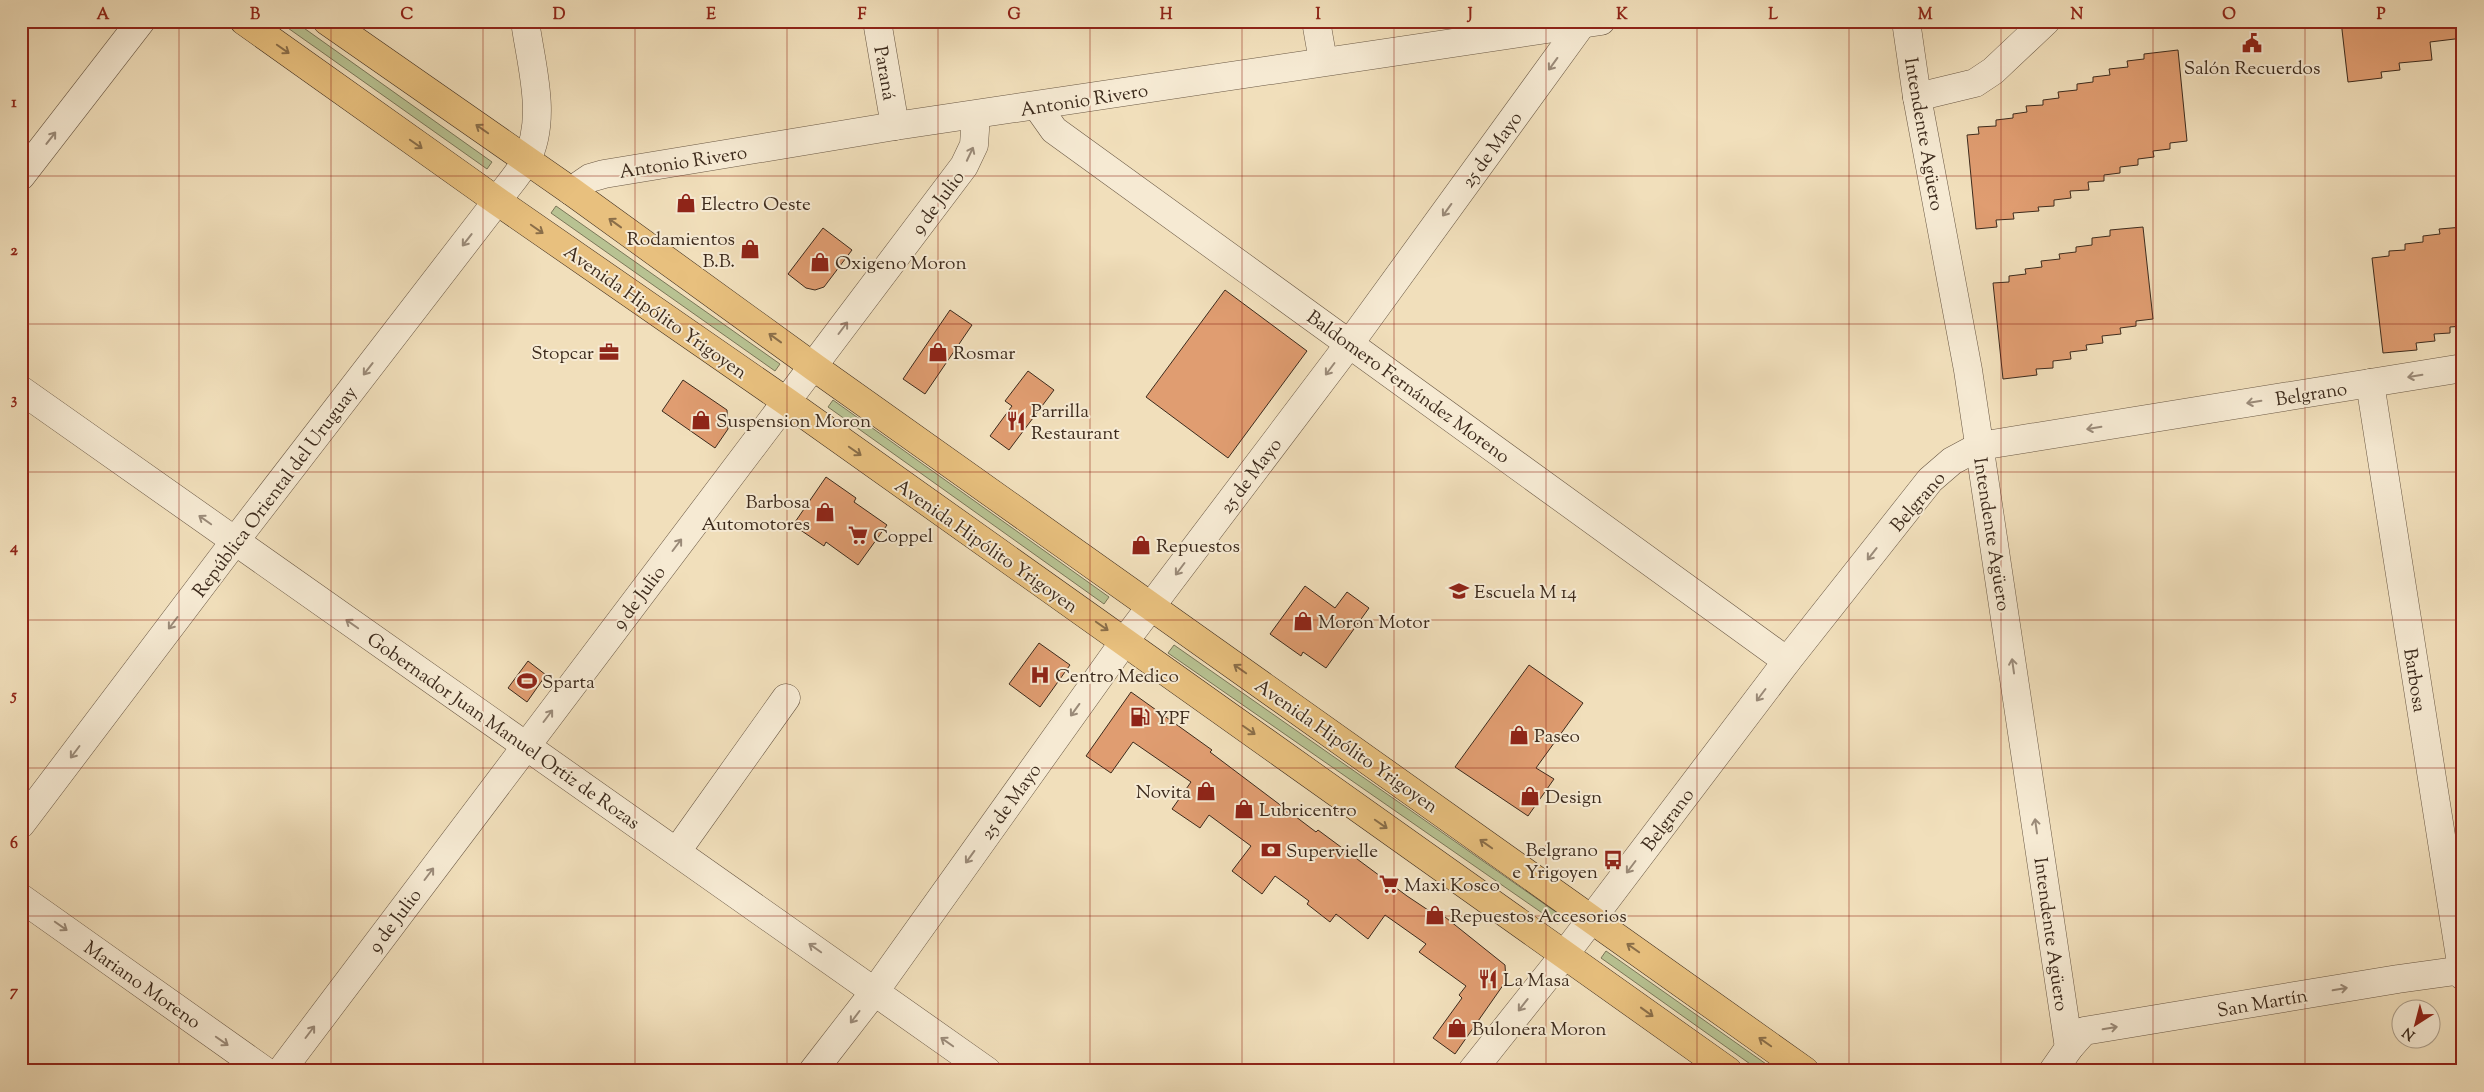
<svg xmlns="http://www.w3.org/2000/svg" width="2484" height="1092" font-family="'Sorts Mill Goudy',serif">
<rect width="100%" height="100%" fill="#f1dfbb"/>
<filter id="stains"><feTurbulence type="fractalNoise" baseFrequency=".004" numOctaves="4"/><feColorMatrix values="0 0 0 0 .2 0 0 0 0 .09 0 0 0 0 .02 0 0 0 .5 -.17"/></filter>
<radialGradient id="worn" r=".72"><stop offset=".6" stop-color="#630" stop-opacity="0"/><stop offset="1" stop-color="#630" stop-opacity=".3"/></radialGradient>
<g fill="#b8c292" stroke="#7a7658">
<path d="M 278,21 L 294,21 L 492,162 L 487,169 Z"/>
<path d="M 556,206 L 780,364 L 775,371 L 551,213 Z"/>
<path d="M 833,400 L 1109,597 L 1104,604 L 828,407 Z"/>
<path d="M 1174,645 L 1563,917 L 1558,924 L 1168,653 Z"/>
<path d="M 1606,951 L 1776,1071 L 1760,1071 L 1601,958 Z"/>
</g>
<g fill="#e09d71" stroke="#3d2b1d">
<path d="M 2341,21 L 2463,21 L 2463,38 L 2430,42 L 2432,60 L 2399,63 L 2400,70 L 2381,72 L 2382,78 L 2348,82 Z"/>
<path d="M 2178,50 L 2187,141 L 2170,143 L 2170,149 L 2153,151 L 2154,157 L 2138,159 L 2138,165 L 2120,167 L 2120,173 L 2104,175 L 2104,181 L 2088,182 L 2089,190 L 2070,191 L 2071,198 L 2054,200 L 2054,206 L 2038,207 L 2039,211 L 2013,213 L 2014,219 L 1996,220 L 1997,227 L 1976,229 L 1967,135 L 1979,134 L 1978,127 L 1996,126 L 1996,120 L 2013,118 L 2013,114 L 2027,112 L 2026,106 L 2043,105 L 2043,100 L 2059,98 L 2058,92 L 2077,90 L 2077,84 L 2093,82 L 2093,77 L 2110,75 L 2109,69 L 2128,67 L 2127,61 L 2144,59 L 2144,54 Z"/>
<path d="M 2143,227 L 2153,319 L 2136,321 L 2136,326 L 2120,328 L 2121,334 L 2102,336 L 2103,343 L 2086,345 L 2087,350 L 2070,352 L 2071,359 L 2053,361 L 2053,368 L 2036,369 L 2037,375 L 2003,379 L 1993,283 L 2009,282 L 2009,276 L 2026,274 L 2025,269 L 2042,267 L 2041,261 L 2060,259 L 2059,254 L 2076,252 L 2076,247 L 2092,245 L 2092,238 L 2110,236 L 2110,230 Z"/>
<path d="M 2463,227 L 2463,326 L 2450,327 L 2450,333 L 2434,334 L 2435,341 L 2416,343 L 2417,350 L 2383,353 L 2372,258 L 2389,256 L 2389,251 L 2405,250 L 2405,244 L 2423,242 L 2423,236 L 2440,234 L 2439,229 Z"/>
<path d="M 823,228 L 852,250 L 824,287 L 815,290 L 806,288 L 788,274 Z"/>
<path d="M 1225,290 L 1307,351 L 1228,458 L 1146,397 Z"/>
<path d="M 950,310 L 972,325 L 925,394 L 903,379 Z"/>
<path d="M 1028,371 L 1054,390 L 1009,450 L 990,436 L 1012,406 L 1005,401 Z"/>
<path d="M 683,380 L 727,410 L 728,429 L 715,448 L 662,411 Z"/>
<path d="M 826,477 L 856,498 L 854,502 L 887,525 L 858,565 L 826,542 L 824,546 L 793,525 Z"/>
<path d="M 1305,586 L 1335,608 L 1347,592 L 1369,608 L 1326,668 L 1303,652 L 1301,656 L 1270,634 Z"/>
<path d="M 1039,643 L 1070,665 L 1040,707 L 1009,684 Z"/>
<path d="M 528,661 L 546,675 L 527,702 L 508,688 Z"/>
<path d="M 1529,665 L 1583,703 L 1536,768 L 1554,779 L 1528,816 L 1455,767 Z"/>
<path d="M 1131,692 L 1212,750 L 1210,752 L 1316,832 L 1318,830 L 1407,896 L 1443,920 L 1445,917 L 1505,965 L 1506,981 L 1455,1054 L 1433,1038 L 1462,998 L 1459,995 L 1466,986 L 1419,952 L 1426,944 L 1385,915 L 1368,939 L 1336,914 L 1330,922 L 1307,904 L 1309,901 L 1275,876 L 1262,894 L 1232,871 L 1251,846 L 1209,815 L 1200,828 L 1172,809 L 1191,782 L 1133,742 L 1111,773 L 1086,756 Z"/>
</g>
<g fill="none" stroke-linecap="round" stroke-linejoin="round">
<defs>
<g id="minor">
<path d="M 877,21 L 895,126"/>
<path d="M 1316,21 L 1323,61"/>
<path d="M 1906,21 L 1917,97 L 1968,370 L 2069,1048"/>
<path d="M 1917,97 L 1975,83 L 1993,71 L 2046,21"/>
<path d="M 1037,106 L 1054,130 L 1787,661"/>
<path d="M 21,176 L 141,21"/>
<path d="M 571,191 L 590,178 L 604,174 L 895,126 L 1601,21"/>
<path d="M 2370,383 L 2463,976"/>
<path d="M 21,390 L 987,1071"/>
<path d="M 21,824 L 235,541 L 497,201 C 506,188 518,175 526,161 C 548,119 531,65 525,21"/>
<path d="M 677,851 L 786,698"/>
<path d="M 21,898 L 265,1071"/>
<path d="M 281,1071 L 964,166 L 974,145 L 976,115"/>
<path d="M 813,1071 L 875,991 L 1124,642 L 1350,343 L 1581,25"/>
<path d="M 1472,1071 L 1565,954 L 1787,661 L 1930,480 L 1952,461 L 1980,446 L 2463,368"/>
<path d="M 2053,1071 L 2069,1048 L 2084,1031 L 2398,979 L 2463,970"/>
</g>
<g id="major">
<path d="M 244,21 L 497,201 L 787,402 L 1728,1071"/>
<path d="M 327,21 L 571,191 L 814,367 L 1805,1071"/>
</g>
</defs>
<use href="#minor" stroke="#6a5844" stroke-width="29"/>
<use href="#major" stroke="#3d2b1d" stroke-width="29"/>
<use href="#minor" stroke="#f6ead3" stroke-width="28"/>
<use href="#major" stroke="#e8c07e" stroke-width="28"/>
</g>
<defs><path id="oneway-shaft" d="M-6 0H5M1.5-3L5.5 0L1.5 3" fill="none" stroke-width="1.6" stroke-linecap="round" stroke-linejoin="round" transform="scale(1.25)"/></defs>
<g stroke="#8a6e49">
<use href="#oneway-shaft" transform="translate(283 49) rotate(35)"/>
<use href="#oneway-shaft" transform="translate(482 129) rotate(-145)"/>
<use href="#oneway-shaft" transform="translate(416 144) rotate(35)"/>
<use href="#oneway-shaft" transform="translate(615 223) rotate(-144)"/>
<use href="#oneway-shaft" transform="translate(537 229) rotate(35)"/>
<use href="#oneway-shaft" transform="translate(775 338) rotate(-144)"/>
<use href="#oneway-shaft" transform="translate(855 451) rotate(35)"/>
<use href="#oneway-shaft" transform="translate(1102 626) rotate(35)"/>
<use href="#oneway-shaft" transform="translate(1240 669) rotate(-145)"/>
<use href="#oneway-shaft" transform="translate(1249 730) rotate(35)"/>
<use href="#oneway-shaft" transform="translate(1381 824) rotate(35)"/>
<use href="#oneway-shaft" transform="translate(1486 844) rotate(-145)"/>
<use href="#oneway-shaft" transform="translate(1633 948) rotate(-145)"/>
<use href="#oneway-shaft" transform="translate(1647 1012) rotate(36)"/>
<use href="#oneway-shaft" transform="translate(1765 1042) rotate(-145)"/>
</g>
<g stroke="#9a8a78">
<use href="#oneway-shaft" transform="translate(1553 64) rotate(126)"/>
<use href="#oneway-shaft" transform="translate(51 138) rotate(-52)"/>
<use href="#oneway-shaft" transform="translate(970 154) rotate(-65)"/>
<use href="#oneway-shaft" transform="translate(1447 210) rotate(126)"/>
<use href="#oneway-shaft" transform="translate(467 240) rotate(128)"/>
<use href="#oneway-shaft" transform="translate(843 328) rotate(-53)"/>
<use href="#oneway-shaft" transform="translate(368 369) rotate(128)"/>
<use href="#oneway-shaft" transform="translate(1330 369) rotate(127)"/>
<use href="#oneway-shaft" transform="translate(2415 376) rotate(171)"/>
<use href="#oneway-shaft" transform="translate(2254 402) rotate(171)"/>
<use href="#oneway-shaft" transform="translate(2094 428) rotate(171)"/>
<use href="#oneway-shaft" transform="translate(205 520) rotate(-145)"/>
<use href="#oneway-shaft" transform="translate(677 545) rotate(-53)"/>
<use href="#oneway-shaft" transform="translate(1872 554) rotate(128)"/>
<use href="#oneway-shaft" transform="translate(1180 569) rotate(127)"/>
<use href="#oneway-shaft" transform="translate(173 623) rotate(127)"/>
<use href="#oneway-shaft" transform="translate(352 624) rotate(-145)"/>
<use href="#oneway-shaft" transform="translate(2013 666) rotate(-98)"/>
<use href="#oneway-shaft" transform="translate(1761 695) rotate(127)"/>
<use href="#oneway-shaft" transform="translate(1075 710) rotate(126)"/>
<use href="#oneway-shaft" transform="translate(548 716) rotate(-53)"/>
<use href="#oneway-shaft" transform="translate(75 752) rotate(127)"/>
<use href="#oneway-shaft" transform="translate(2036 826) rotate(-98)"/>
<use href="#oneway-shaft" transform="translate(970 857) rotate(126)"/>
<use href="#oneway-shaft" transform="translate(1631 867) rotate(127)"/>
<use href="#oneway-shaft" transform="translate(429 874) rotate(-53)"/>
<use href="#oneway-shaft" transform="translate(61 926) rotate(35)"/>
<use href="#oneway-shaft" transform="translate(815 948) rotate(-145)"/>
<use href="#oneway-shaft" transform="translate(2340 989) rotate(-10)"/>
<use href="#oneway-shaft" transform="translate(1523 1005) rotate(128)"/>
<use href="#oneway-shaft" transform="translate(855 1017) rotate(127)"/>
<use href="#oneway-shaft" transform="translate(2110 1028) rotate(-10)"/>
<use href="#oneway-shaft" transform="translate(310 1032) rotate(-53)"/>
<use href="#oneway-shaft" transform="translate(222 1041) rotate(35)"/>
<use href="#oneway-shaft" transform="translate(947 1042) rotate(-145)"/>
</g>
<path fill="none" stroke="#8f2418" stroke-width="1" stroke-opacity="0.55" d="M 179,21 L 179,1071M 331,21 L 331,1071M 483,21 L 483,1071M 635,21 L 635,1071M 787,21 L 787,1071M 938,21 L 938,1071M 1090,21 L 1090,1071M 1242,21 L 1242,1071M 1394,21 L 1394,1071M 1546,21 L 1546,1071M 1697,21 L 1697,1071M 1849,21 L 1849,1071M 2001,21 L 2001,1071M 2153,21 L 2153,1071M 2305,21 L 2305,1071M 21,176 L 2463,176M 21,324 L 2463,324M 21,472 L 2463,472M 21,620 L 2463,620M 21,768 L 2463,768M 21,916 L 2463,916"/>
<defs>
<symbol id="civic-bare" viewBox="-9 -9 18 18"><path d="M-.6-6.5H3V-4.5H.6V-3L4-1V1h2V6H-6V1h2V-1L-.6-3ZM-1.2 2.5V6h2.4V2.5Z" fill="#8f2418" stroke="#f6ead3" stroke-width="2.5" paint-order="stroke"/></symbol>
<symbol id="shop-bare" viewBox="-9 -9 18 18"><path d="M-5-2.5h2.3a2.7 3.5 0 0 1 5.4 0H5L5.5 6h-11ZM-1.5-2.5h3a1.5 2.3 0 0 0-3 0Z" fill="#8f2418" stroke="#f6ead3" stroke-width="2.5" paint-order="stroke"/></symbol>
<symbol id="office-bare" viewBox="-9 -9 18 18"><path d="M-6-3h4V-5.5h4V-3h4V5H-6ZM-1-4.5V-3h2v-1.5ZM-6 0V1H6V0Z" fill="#8f2418" stroke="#f6ead3" stroke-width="2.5" paint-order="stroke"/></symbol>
<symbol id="restaurant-bare" viewBox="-9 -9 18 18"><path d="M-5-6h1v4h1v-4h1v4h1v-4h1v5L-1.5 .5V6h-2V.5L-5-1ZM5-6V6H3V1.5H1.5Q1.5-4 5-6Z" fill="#8f2418" stroke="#f6ead3" stroke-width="2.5" paint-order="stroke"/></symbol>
<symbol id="supermarket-bare" viewBox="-9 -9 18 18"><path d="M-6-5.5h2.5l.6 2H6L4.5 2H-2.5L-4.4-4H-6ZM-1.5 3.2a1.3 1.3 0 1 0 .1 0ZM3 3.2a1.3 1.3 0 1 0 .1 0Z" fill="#8f2418" stroke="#f6ead3" stroke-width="2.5" paint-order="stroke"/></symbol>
<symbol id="school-bare" viewBox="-9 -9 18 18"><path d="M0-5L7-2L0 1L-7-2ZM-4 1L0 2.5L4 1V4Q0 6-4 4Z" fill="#8f2418" stroke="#f6ead3" stroke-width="2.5" paint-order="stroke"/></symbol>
<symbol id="hospital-bare" viewBox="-9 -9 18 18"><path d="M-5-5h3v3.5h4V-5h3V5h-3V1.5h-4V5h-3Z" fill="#8f2418" stroke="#f6ead3" stroke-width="2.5" paint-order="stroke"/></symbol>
<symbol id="stadium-bare" viewBox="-9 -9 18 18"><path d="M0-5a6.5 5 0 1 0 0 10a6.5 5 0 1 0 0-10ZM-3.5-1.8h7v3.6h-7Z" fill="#8f2418" stroke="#f6ead3" stroke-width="2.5" paint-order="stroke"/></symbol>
<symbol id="fuel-bare" viewBox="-9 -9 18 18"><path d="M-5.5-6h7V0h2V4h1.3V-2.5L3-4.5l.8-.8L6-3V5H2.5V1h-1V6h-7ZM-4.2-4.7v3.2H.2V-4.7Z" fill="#8f2418" stroke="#f6ead3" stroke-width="2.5" paint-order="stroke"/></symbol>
<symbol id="bank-bare" viewBox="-9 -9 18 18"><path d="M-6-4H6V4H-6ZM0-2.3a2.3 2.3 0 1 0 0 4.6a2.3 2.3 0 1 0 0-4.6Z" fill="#8f2418" stroke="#f6ead3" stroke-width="2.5" paint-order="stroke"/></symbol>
<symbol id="bus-bare" viewBox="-9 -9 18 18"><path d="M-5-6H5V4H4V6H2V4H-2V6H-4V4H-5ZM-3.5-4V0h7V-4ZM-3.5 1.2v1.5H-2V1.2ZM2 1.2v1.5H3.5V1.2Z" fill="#8f2418" stroke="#f6ead3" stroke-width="2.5" paint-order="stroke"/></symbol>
</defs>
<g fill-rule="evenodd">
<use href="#civic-bare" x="2238" y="29" width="28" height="28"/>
<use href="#shop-bare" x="672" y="189" width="28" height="28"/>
<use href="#shop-bare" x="736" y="235" width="28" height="28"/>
<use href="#shop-bare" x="806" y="248" width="28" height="28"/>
<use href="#office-bare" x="595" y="338" width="28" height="28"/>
<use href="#shop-bare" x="924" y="338" width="28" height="28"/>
<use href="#shop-bare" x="687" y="406" width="28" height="28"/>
<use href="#restaurant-bare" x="1002" y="407" width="28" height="28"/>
<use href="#shop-bare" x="811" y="498" width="28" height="28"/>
<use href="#supermarket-bare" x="844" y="521" width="28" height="28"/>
<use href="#shop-bare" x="1127" y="531" width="28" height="28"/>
<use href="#school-bare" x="1445" y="577" width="28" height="28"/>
<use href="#shop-bare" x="1289" y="607" width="28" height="28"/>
<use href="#hospital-bare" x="1026" y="661" width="28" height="28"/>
<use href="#stadium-bare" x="513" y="667" width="28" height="28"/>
<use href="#fuel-bare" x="1126" y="703" width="28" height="28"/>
<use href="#shop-bare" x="1505" y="721" width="28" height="28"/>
<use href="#shop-bare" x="1192" y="777" width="28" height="28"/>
<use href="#shop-bare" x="1516" y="782" width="28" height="28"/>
<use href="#shop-bare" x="1230" y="795" width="28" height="28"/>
<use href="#bank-bare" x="1257" y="836" width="28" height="28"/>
<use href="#bus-bare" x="1599" y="846" width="28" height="28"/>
<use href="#supermarket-bare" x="1375" y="870" width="28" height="28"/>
<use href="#shop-bare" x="1421" y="901" width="28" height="28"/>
<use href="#restaurant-bare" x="1474" y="965" width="28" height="28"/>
<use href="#shop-bare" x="1443" y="1014" width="28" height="28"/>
</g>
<g text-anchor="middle" stroke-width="4" stroke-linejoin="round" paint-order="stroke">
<g font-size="19" fill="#3d2b1d" stroke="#f6ead3" text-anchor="start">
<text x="2252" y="74" text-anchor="middle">Salón Recuerdos</text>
<text x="701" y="210">Electro Oeste</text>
<text x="735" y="245" text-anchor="end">Rodamientos<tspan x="735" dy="22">B.B.</tspan></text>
<text x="835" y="269">Oxigeno Moron</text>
<text x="594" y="359" text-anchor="end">Stopcar</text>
<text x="953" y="359">Rosmar</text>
<text x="1031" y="417">Parrilla<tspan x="1031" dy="22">Restaurant</tspan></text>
<text x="716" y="427">Suspension Moron</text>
<text x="810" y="508" text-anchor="end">Barbosa<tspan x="810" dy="22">Automotores</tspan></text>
<text x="873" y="542">Coppel</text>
<text x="1156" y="552">Repuestos</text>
<text x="1474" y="598">Escuela M 14</text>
<text x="1318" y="628">Moron Motor</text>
<text x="1055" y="682">Centro Medico</text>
<text x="542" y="688">Sparta</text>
<text x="1155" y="724">YPF</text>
<text x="1534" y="742">Paseo</text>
<text x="1191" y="798" text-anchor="end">Novita</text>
<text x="1545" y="803">Design</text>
<text x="1259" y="816">Lubricentro</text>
<text x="1598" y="856" text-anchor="end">Belgrano<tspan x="1598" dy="22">e Yrigoyen</tspan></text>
<text x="1286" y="857">Supervielle</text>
<text x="1404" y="891">Maxi Kosco</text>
<text x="1450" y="922">Repuestos Accesorios</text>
<text x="1503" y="986">La Masa</text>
<text x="1472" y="1035">Bulonera Moron</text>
</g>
<g font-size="19" fill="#3d2b1d" stroke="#f6ead3">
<text transform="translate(886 73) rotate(80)" y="7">Paraná</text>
<text transform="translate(1084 99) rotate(-9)" y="7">Antonio Rivero</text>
<text transform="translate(1925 134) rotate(80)" y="7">Intendente Agüero</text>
<text transform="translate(1491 149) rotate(-54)" y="7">25 de Mayo</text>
<text transform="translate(683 161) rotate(-9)" y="7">Antonio Rivero</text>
<text transform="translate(937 202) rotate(-53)" y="7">9 de Julio</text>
<text transform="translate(656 311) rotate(35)" y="7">Avenida Hipólito Yrigoyen</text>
<text transform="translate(1409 386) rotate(36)" y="7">Baldomero Fernández Moreno</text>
<text transform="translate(2311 393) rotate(-9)" y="7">Belgrano</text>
<text transform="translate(1250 475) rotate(-53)" y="7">25 de Mayo</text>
<text transform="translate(274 491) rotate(-53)" y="7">República Oriental del Uruguay</text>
<text transform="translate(1917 501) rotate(-49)" y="7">Belgrano</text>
<text transform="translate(1993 534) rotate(81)" y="7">Intendente Agüero</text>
<text transform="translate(987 545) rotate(35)" y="7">Avenida Hipólito Yrigoyen</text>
<text transform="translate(638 597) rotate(-53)" y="7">9 de Julio</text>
<text transform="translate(2416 680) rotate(81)" y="7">Barbosa</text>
<text transform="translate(504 730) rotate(35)" y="7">Gobernador Juan Manuel Ortiz de Rozas</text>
<text transform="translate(1347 745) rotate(35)" y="7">Avenida Hipólito Yrigoyen</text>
<text transform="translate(1010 801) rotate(-54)" y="7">25 de Mayo</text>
<text transform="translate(1667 819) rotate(-53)" y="7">Belgrano</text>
<text transform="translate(394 920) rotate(-53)" y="7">9 de Julio</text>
<text transform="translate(2052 934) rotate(82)" y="7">Intendente Agüero</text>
<text transform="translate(143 984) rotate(35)" y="7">Mariano Moreno</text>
<text transform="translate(2262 1002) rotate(-10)" y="7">San Martín</text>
</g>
</g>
<rect width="2484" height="1092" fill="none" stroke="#f1dfbb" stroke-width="55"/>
<g transform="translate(2416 1024) rotate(216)"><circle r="24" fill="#f6ead3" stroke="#ac9e8a"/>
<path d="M0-4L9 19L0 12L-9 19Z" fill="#8f2418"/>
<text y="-8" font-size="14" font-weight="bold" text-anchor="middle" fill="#3d2b1d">N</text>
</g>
<rect x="28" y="28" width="2428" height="1036" fill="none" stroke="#8f2418" stroke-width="2"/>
<g font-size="16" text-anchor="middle" font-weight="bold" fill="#8f2418">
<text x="103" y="19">A</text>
<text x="255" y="19">B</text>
<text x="407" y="19">C</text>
<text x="559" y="19">D</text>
<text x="711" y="19">E</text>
<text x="862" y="19">F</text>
<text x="1014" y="19">G</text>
<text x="1166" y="19">H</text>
<text x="1318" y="19">I</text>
<text x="1470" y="19">J</text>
<text x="1622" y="19">K</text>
<text x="1773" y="19">L</text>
<text x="1925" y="19">M</text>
<text x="2077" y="19">N</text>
<text x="2229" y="19">O</text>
<text x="2381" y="19">P</text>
<text x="14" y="107">1</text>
<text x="14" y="255">2</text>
<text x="14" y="404">3</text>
<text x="14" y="552">4</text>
<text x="14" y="700">5</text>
<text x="14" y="848">6</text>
<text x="14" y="996">7</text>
</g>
<rect width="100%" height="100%" filter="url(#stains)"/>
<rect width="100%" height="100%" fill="url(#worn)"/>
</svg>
